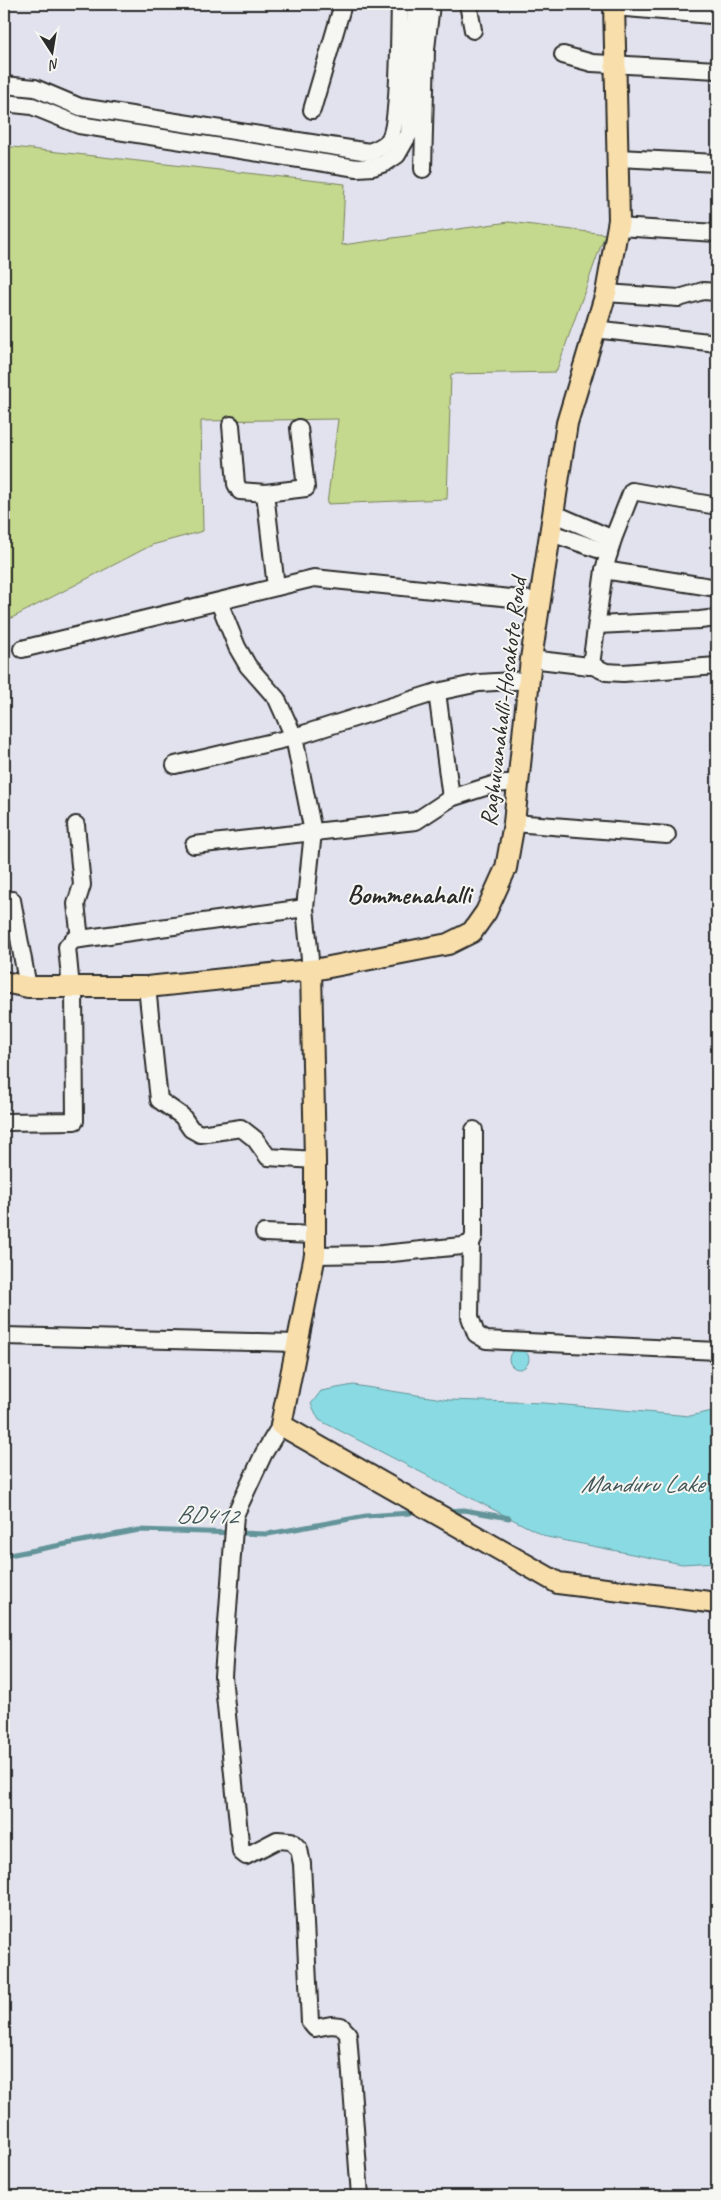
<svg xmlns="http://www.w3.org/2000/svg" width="721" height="2200" font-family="Caveat,sans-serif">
<rect width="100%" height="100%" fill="#e2e2ee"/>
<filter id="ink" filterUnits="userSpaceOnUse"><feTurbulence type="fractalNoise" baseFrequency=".02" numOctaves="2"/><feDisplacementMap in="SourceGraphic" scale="10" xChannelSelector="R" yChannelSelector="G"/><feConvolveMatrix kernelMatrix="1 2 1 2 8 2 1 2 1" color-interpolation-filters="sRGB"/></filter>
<g filter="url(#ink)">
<path fill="#c4d88e" stroke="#78825c" d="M 4,146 L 345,184 L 342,245 L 509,222 L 605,234 L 556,372 L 451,374 L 447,499 L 327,504 L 338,419 L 201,421 L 203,531 L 152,545 L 4,622 Z"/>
<g fill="#89dae2" stroke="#639499">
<circle cx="519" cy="1359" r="10"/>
<path d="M 353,1385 L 449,1400 L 544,1403 L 690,1416 L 717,1410 L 717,1562 L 682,1564 L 547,1537 L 319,1420 L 311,1404 L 321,1391 Z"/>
</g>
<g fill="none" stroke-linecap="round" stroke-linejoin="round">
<g stroke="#639499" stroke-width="5">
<path d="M 446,1511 L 464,1510 L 509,1518"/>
<path d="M 4,1556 L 139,1530 L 268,1534 L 366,1516 L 410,1513"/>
</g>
<defs>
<g id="minor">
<path d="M 468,4 L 473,30"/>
<path d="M 614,7 L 711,15"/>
<path d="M 563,55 L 592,63 L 717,70"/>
<path d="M 4,85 L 35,88 L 80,107 L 369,152 C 377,149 384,147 389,140 C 400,125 399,28 400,4"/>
<path d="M 4,103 L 32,106 L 79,125 L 357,168 L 373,167 L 385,163 L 397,155 L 409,134 L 416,4"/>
<path d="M 312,110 L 343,4"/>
<path d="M 618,158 L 717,163"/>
<path d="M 423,169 L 426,49 L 431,4"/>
<path d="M 618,227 L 717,233"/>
<path d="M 606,293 L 679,298 L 703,291 L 717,292"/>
<path d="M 594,329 L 717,343"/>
<path d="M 231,425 L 236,484 L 240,491 L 265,493 L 306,488 L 299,428"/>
<path d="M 265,493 L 276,587"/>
<path d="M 553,513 L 613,539 L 632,491 L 717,506"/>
<path d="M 551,533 L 609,553"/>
<path d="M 604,570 L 717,588"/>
<path d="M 219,602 L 237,647 L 248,666 L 277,699 L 294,737 L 313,832 L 305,908 L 311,970"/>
<path d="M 597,625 L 700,620 L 717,618"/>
<path d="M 22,649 L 314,578 L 540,601"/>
<path d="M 531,659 L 589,666 L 591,665 L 604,570 L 613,539"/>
<path d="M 591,665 L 606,672 L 623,673 L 717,666"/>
<path d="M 437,692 L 451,798"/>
<path d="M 175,765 L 294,737 L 437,692 L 479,683 L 529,680"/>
<path d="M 514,823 L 667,835"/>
<path d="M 76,825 L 82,885 L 76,904 L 80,939"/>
<path d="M 194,845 L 416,821 L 451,798 L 495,784 L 520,782"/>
<path d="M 12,900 L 28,987"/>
<path d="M 147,987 L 159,1100 L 182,1116 L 191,1129 L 200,1134 L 241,1128 L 255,1139 L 268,1157 L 315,1160"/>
<path d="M 71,988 L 67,947 L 73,940 L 305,908"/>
<path d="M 4,1122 L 75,1121 L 74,988"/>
<path d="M 264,1233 L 315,1235"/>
<path d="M 471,1243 L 470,1317 L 476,1334 L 486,1340 L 717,1351"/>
<path d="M 315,1255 L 382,1254 L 462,1246 L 471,1243 L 474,1236 L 474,1130"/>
<path d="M 4,1336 L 298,1343"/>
<path d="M 281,1425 L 264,1453 L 235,1515 L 223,1676 L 241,1852 L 246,1856 L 277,1840 L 291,1841 L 299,1849 L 302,1864 L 310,2022 L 315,2028 L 331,2025 L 341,2026 L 348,2034 L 360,2196"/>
</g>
<g id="major">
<path d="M 311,970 L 315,1160 L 315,1255 L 281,1425 L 558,1583 L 717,1603"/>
<path d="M 4,982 L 28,987 L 147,987 L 319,969 L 448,944 L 472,932 L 486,912 L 506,868 L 514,823 L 531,659 L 567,423 L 606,293 L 619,220 L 614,4"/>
</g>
</defs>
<use href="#minor" stroke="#2b2b2b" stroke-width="20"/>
<use href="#major" stroke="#2b2b2b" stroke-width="24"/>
<use href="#minor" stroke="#f6f6f2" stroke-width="16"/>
<use href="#major" stroke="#f8deab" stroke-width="20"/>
</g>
</g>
<g text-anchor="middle" stroke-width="4" stroke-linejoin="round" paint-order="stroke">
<g font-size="24" fill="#2b2b2b" stroke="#f6f6f2">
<text transform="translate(503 702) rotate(-83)" y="8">Raghuvanahalli-Hosakote Road</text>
</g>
<g font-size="25" font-style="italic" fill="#425759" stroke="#f6f6f2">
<text x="642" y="1492">Manduru Lake</text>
<text transform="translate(207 1514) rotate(2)" y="9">BD412</text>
</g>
<g font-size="26" font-weight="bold" fill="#2b2b2b" stroke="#f6f6f2">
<text x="409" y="903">Bommenahalli</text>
</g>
</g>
<rect width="721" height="2200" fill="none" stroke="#f6f6f2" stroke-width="20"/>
<rect x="10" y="10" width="701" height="2180" fill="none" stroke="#2b2b2b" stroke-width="2" filter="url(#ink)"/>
<g transform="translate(52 52) rotate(168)" stroke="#f6f6f2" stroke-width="4" paint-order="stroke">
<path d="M0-4L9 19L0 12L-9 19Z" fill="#2b2b2b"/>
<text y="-8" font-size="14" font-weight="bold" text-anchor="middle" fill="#2b2b2b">N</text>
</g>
</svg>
